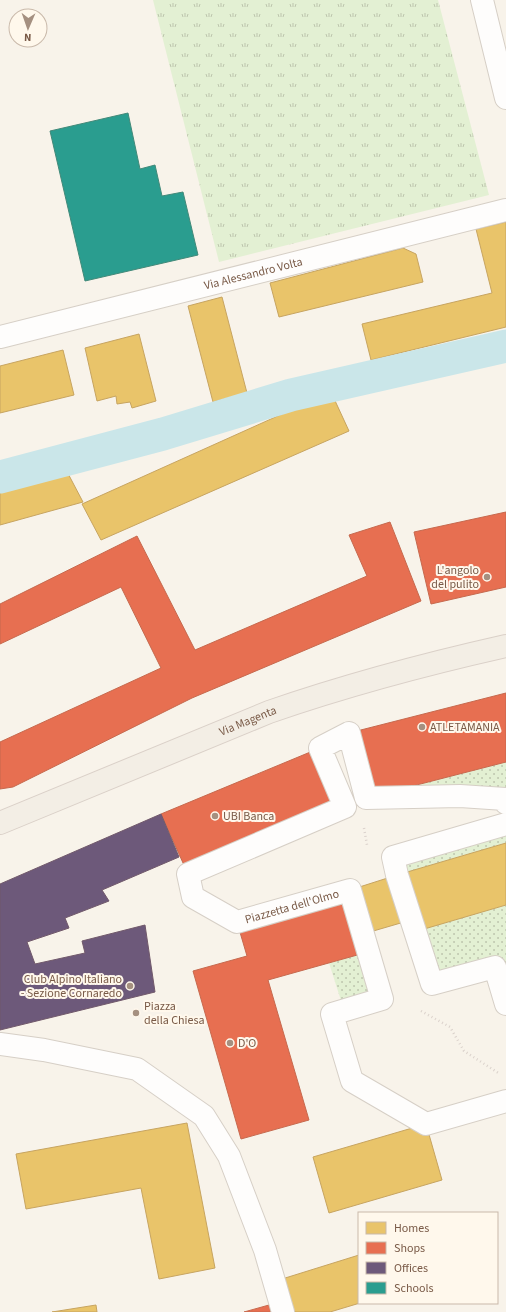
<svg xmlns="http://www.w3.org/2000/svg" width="506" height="1312" font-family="'Source Sans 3',sans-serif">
<defs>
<pattern id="grass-dots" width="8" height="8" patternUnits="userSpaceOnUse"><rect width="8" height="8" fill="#e3f0d3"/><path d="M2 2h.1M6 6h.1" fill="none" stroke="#bdc5ad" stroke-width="1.8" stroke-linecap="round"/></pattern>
<pattern id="park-tufts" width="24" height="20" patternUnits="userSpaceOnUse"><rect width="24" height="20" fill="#e3f0d3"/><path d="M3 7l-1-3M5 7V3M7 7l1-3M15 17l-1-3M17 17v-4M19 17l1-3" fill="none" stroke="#bdc5ad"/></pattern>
</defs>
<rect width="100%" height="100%" fill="#f8f3ea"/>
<g fill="url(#grass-dots)">
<path d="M 506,762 L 506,803 L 366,798 Z"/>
<path d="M 506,824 L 506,843 L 397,875 L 393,857 Z"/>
<path d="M 506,905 L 506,1004 L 495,967 L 432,984 L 414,932 Z"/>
<path d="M 368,952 L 382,999 L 344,1010 L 329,963 Z"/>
</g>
<path fill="url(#park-tufts)" d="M 153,0 L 438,0 L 489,195 L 219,262 Z"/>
<g fill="#e9c46a" stroke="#c7a460">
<path d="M 506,222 L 506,327 L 371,360 L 362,324 L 492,293 L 476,229 Z"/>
<path d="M 403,248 L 416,254 L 423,282 L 279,317 L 270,283 Z"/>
<path d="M 222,297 L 247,393 L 213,402 L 188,306 Z"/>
<path d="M 139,334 L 156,401 L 132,408 L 130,402 L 117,404 L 116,396 L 97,401 L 85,348 Z"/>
<path d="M 63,350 L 74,395 L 0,413 L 0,366 Z"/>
<path d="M 331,392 L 349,431 L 101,540 L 82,504 Z"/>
<path d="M 63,464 L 83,502 L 0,525 L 0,481 Z"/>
<path d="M 506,843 L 506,905 L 414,932 L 397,875 Z"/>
<path d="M 397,875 L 411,920 L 363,934 L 350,890 Z"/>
<path d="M 187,1123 L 215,1268 L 159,1279 L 141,1188 L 26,1209 L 16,1154 Z"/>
<path d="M 426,1124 L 442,1180 L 329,1213 L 313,1157 Z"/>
<path d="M 359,1255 L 360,1303 L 330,1312 L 292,1312 L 282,1279 Z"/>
<path d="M 96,1305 L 97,1312 L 52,1312 Z"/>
</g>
<g fill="#e76f51" stroke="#c6694e">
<path d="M 506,512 L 506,587 L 431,604 L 414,532 Z"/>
<path d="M 390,522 L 421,601 L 192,698 L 13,787 L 0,789 L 0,742 L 161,668 L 121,587 L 0,644 L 0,604 L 137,536 L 195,650 L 367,576 L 349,535 Z"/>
<path d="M 506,693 L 506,762 L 366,798 L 349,733 Z"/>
<path d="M 320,748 L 345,807 L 188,874 L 161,814 Z"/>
<path d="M 350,890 L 368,952 L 268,980 L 309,1120 L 241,1139 L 193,971 L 247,956 L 237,922 Z"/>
<path d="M 269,1305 L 271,1312 L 244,1312 Z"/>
</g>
<path fill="#6d597a" stroke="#71596b" d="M 161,814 L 179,857 L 102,890 L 109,901 L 65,918 L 69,928 L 27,942 L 35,964 L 85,953 L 82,941 L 145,925 L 155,992 L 0,1030 L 0,884 Z"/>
<path fill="#2a9d8f" stroke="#428979" d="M 128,113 L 140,169 L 155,165 L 162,196 L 183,192 L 198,255 L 85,281 L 50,131 Z"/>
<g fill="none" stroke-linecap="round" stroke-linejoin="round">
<path stroke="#cae6e9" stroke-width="33" d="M 0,477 L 163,434 L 291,395 L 506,346"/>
<defs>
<g id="minor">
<path d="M 482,0 L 506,98"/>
<path id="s1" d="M 0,337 L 506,210"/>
<path id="s2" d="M 506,803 L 505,799 L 460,796 L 366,798 L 349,733 L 320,748 L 345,807 L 188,874 L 193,897 L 237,922 L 350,890 L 382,999 L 332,1014 L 352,1081 L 426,1124 L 506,1101"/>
<path d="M 506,824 L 393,857 L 397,875 L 432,984 L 495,967 L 506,1004"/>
<path d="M 0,1044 L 44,1050 L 137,1069 L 204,1116 L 229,1156 L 265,1250 L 283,1312"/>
</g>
<g id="major">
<path id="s3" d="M 0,823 L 269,712 C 347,685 426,664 506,646"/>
</g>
</defs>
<use href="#minor" stroke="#d6cfc6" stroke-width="24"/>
<use href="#major" stroke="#dad0c8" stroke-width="24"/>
<g stroke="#dbd2cc" stroke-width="2.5" stroke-dasharray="1 3" stroke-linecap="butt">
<path d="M 364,828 L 367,845"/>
<path d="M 421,1011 L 450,1027 L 464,1051 L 500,1074"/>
</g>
<use href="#minor" stroke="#fefdfc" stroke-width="22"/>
<use href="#major" stroke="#f3eee5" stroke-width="22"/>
</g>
<g fill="#a59080" stroke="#fff8ec" stroke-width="1.5">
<circle cx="487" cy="577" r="4"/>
<circle cx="422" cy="727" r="4"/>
<circle cx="215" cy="816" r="4"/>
<circle cx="130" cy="986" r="4"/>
<circle cx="136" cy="1013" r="4"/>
<circle cx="230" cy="1043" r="4"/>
</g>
<g text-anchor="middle" stroke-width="4" stroke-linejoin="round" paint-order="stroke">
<g font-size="12" fill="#795a47" stroke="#fff8ec">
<text dy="4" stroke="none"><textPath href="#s1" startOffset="261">Via Alessandro Volta</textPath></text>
<text dy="4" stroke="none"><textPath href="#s3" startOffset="268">Via Magenta</textPath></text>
<text dy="4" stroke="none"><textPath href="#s2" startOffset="609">Piazzetta dell'Olmo</textPath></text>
</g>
<g font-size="12" fill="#795a47" stroke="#fff8ec" text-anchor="start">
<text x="479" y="574" text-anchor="end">L'angolo<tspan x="479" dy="14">del pulito</tspan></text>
<text x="430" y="731">ATLETAMANIA</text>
<text x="223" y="820">UBI Banca</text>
<text x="122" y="983" text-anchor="end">Club Alpino Italiano<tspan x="122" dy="14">- Sezione Cornaredo</tspan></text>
<text x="144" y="1010">Piazza<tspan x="144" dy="14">della Chiesa</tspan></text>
<text x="238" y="1047">D'O</text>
</g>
</g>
<rect x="358" y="1212" width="140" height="92" fill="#fff8ec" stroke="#c9b9aa"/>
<rect x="366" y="1222" width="20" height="12" fill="#e9c46a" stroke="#c9b9aa"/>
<text x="394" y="1232" font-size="12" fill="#795a47">Homes</text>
<rect x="366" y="1242" width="20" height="12" fill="#e76f51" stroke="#c9b9aa"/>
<text x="394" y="1252" font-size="12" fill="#795a47">Shops</text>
<rect x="366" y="1262" width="20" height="12" fill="#6d597a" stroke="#c9b9aa"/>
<text x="394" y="1272" font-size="12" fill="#795a47">Offices</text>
<rect x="366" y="1282" width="20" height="12" fill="#2a9d8f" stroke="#c9b9aa"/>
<text x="394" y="1292" font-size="12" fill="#795a47">Schools</text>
<g transform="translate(28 28) rotate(182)"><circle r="19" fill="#fff8ec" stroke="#c9b9aa"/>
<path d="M0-3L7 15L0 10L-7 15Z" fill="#a59080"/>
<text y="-6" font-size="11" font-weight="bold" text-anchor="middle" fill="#795a47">N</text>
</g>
</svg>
